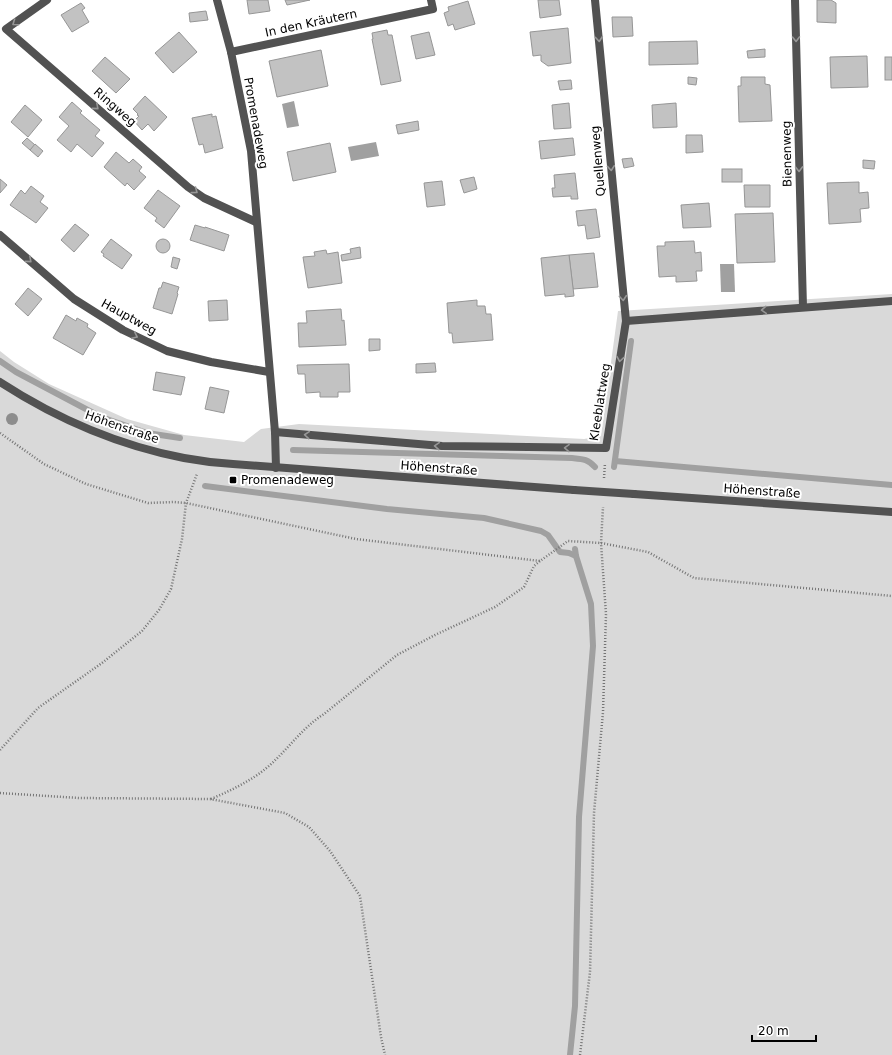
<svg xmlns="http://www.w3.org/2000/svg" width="892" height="1055" font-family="'DejaVu Sans',sans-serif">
<rect width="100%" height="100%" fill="#fff"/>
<path fill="#d9d9d9" d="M 892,294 L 892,1055 L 0,1055 L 0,351 L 14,362 L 49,384 L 127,419 L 184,435 L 244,442 L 261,429 L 299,424 L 584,439 L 601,436 L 618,311 Z"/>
<g fill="#a0a0a0">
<path d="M 294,101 L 299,126 L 287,128 L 282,104 Z"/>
<path d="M 376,142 L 379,156 L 351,161 L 348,147 Z"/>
<path d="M 720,264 L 734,264 L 735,292 L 721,292 Z"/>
</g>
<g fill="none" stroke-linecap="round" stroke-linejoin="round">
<g stroke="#a0a0a0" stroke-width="6">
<path d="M 0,361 L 16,372 L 101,417 L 147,433 L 180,438"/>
<path d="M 293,450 L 572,458 C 583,459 588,459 595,467"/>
<path d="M 615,461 L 892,485"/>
<path d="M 614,467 L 631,341"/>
<path d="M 205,486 L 387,509 L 484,518 L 541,531 L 548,535 L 560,552 L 569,553 L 576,556"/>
<path d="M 570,1055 L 575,1006 L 579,817 L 593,646 L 591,604 L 576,556 L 575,549"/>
</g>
</g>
<g fill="#c2c2c2" stroke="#969696">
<path d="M 247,0 L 268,0 L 270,11 L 249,14 Z"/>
<path d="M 285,0 L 310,0 L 287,5 Z"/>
<path d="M 538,0 L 559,0 L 561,15 L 540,18 Z"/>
<path d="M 817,0 L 831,0 L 836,3 L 836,23 L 817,22 Z"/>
<path d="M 468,1 L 475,24 L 455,30 L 453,24 L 448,26 L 444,13 L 449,11 L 448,7 Z"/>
<path d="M 81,3 L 85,8 L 82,10 L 89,22 L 72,32 L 61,15 Z"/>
<path d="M 206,11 L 208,20 L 190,22 L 189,13 Z"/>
<path d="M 612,17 L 632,17 L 633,36 L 613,37 Z"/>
<path d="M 568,28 L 571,63 L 548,66 L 541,61 L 541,55 L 533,56 L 530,32 Z"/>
<path d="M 387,30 L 388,35 L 392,35 L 401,81 L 381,85 L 372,39 L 373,39 L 372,33 Z"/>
<path d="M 179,32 L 197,52 L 173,73 L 155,53 Z"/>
<path d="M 429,32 L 435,55 L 416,59 L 411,36 Z"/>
<path d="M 697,41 L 698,64 L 649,65 L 649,42 Z"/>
<path d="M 765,49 L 765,57 L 748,58 L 747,51 Z"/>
<path d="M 321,50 L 328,86 L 277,97 L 269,61 Z"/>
<path d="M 867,56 L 868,87 L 831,88 L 830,57 Z"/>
<path d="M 105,57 L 130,79 L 116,93 L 92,71 Z"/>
<rect x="885" y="57" width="7" height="23"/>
<path d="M 688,77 L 697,78 L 696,85 L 688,84 Z"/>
<path d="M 741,77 L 765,77 L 765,84 L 770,85 L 772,121 L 739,122 L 738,86 L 741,86 Z"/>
<path d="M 571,80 L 572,89 L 560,90 L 558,81 Z"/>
<path d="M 145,96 L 167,117 L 154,131 L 148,124 L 142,130 L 134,121 L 139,116 L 137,115 L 138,114 L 133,109 Z"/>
<path d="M 72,102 L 82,111 L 80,113 L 100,130 L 95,136 L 104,143 L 92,157 L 77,144 L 71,152 L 57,140 L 69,126 L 59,117 Z"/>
<path d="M 569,103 L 571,128 L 554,129 L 552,105 Z"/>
<path d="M 676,103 L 677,127 L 653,128 L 652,105 Z"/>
<path d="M 25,105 L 42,120 L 28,137 L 11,122 Z"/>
<path d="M 212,114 L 212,117 L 216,116 L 223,148 L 205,153 L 203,144 L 199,145 L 192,118 Z"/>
<path d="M 418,121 L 419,130 L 398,134 L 396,125 Z"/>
<path d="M 686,135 L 702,135 L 703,152 L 686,153 Z"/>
<path d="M 27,138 L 35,145 L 30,150 L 22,143 Z"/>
<path d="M 573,138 L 575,155 L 541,159 L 539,141 Z"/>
<path d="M 330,143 L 336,172 L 293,181 L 287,152 Z"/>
<path d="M 35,144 L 43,151 L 38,157 L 30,150 Z"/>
<path d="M 116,152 L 129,163 L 133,159 L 142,167 L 139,171 L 146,177 L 134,190 L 127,183 L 125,186 L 104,167 Z"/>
<path d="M 632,158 L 634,166 L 624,168 L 622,159 Z"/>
<path d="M 863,160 L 875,161 L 874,169 L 863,168 Z"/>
<rect x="722" y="169" width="20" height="13"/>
<path d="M 575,173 L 578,199 L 571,199 L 571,196 L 553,197 L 552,188 L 555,188 L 554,175 Z"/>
<path d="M 474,177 L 477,189 L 464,193 L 460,180 Z"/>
<path d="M 0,179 L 7,185 L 0,193 Z"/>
<path d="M 442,181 L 445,205 L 427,207 L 424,183 Z"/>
<path d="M 859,182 L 859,193 L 868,192 L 869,208 L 860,209 L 861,222 L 829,224 L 827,183 Z"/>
<path d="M 744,185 L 770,185 L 770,207 L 745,207 Z"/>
<path d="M 31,186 L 44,196 L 40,202 L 48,208 L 36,223 L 10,205 L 21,190 L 25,194 Z"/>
<path d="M 158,190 L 180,206 L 164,228 L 155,221 L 157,218 L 144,208 Z"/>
<path d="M 709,203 L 711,227 L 683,228 L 681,205 Z"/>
<path d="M 596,209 L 600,237 L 587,239 L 585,225 L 578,226 L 576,211 Z"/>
<path d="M 773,213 L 775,262 L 737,263 L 735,214 Z"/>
<path d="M 75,224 L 89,235 L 74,252 L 61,240 Z"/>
<path d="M 195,225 L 205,228 L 205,227 L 229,235 L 224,251 L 190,240 Z"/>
<path d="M 111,239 L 132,255 L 122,269 L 103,256 L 104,254 L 101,252 Z"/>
<circle cx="163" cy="246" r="7"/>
<path d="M 694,241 L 695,253 L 701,252 L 702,271 L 696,271 L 697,281 L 676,282 L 676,276 L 659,277 L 657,246 L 665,246 L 665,242 Z"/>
<path d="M 360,247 L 361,258 L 342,261 L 341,255 L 351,253 L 350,249 Z"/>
<path d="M 326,250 L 327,254 L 338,252 L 342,283 L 308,288 L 303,257 L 315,256 L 314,252 Z"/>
<path d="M 594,253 L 598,287 L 573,289 L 569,255 Z"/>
<path d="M 569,255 L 574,296 L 565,297 L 565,294 L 545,296 L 541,258 Z"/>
<path d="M 173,257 L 180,259 L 177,269 L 171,267 Z"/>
<path d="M 163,282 L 179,287 L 177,293 L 178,294 L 172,314 L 153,308 L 159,288 L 161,288 Z"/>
<path d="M 28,288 L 42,299 L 28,316 L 15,304 Z"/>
<path d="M 227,300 L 228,320 L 209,321 L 208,301 Z"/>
<path d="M 477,300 L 477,306 L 485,306 L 486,314 L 491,314 L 493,340 L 453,343 L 452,333 L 449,333 L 447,303 Z"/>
<path d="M 341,309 L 342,321 L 344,320 L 346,345 L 299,347 L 298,323 L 307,323 L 306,311 Z"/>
<path d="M 66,315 L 76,321 L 77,318 L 88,324 L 87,327 L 96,333 L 83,355 L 53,338 Z"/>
<path d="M 369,339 L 380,339 L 380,350 L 369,351 Z"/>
<path d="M 435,363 L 436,372 L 416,373 L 416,364 Z"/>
<path d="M 349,364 L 350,392 L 338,392 L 338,397 L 320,397 L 320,392 L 306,393 L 305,374 L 298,374 L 297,365 Z"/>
<path d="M 156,372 L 185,377 L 181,395 L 153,390 Z"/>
<path d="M 210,387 L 229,391 L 224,413 L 205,409 Z"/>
</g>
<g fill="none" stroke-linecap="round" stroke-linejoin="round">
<g stroke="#747474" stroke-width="2.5" stroke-dasharray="1 2" stroke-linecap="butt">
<path d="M 0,433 L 44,464 L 86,484 L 148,503 L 174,502 L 186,503 L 356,539 L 540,561 L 568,541 L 601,543 L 648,552 L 694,578 L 892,596"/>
<path d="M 604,478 L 605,463"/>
<path d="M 0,750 L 38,708 L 102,663 L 142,631 L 159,610 L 171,589 L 182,539 L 186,503 L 197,474"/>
<path d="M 0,793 L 79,798 L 210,799 L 285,813 L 309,827 L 330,851 L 360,896 L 381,1037 L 385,1055"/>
<path d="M 211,799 C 232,790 253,780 270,765 C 289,748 303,727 324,714 L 397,655 L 435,635 L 495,607 L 524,587 L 534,566 L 540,561"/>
<path d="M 580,1055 L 590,972 L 594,813 L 603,712 L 606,614 L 601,543 L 603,507"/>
</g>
<path stroke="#525252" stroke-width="8" d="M 231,52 L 433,9 L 431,0"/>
<g stroke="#525252" stroke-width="8">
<path d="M 47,0 L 6,29 L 188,187 L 204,198 L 256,222"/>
<path d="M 217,0 L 231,52 L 251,151 L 275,432 L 276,468"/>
<path d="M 795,0 L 803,307"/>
<path d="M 0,235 L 74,299 L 123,330 L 167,351 L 211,362 L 269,372"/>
<path d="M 626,321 L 892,301"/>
<path d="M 275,432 L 442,446 L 606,448 L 626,321 L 595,0"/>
</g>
<g stroke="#525252" stroke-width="8">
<path d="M 0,382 C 57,419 117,445 184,458 C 200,461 216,463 233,464 L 574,490"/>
<path d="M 634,494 L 892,512"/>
</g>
<path stroke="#525252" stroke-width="8" d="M 574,490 L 634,494"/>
</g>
<circle fill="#8d8d8d" cx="12" cy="419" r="6"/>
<defs><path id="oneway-chevron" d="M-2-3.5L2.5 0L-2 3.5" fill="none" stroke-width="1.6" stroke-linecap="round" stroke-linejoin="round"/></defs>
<g stroke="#979797">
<use href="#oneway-chevron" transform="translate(15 23) rotate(145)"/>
<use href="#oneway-chevron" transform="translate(599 39) rotate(85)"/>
<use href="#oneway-chevron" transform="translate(796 39) rotate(89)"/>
<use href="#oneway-chevron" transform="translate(96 107) rotate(41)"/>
<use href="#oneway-chevron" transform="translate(611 168) rotate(85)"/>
<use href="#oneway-chevron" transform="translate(799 169) rotate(89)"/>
<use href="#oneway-chevron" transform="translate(195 191) rotate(37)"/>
<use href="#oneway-chevron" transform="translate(29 260) rotate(41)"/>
<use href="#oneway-chevron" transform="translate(623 298) rotate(85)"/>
<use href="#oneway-chevron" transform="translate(764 310) rotate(176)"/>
<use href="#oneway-chevron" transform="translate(135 336) rotate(25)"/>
<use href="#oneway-chevron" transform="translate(620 359) rotate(99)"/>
<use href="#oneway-chevron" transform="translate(307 435) rotate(-175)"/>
<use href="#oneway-chevron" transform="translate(437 446) rotate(-176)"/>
<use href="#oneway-chevron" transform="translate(567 448) rotate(-179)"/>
</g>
<rect fill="#000" stroke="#fff" stroke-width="1.5" x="229" y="476" width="8" height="8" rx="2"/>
<g text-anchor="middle" stroke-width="4" stroke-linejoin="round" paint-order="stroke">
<g font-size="12" fill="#000" stroke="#fff">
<text transform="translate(311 23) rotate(-12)" y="4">In den Kräutern</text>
<text transform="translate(115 107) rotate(41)" y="4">Ringweg</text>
<text transform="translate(256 123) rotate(80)" y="4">Promenadeweg</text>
<text transform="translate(787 154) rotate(-91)" y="4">Bienenweg</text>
<text transform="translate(598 161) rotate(-95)" y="4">Quellenweg</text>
<text transform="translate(129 317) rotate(29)" y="4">Hauptweg</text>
<text transform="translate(600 402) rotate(-81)" y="4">Kleeblattweg</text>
<text transform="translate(122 427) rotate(19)" y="4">Höhenstraße</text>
<text transform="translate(439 468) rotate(4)" y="4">Höhenstraße</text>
<text transform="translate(762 491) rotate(4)" y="4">Höhenstraße</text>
</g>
<g font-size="12" fill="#000" stroke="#fff" text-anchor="start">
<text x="241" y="484">Promenadeweg</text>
</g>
</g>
<path d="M752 1035v6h64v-6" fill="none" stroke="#000000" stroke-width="2"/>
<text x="758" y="1035" font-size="12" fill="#000000" stroke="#ffffff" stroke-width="3" paint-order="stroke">20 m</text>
</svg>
